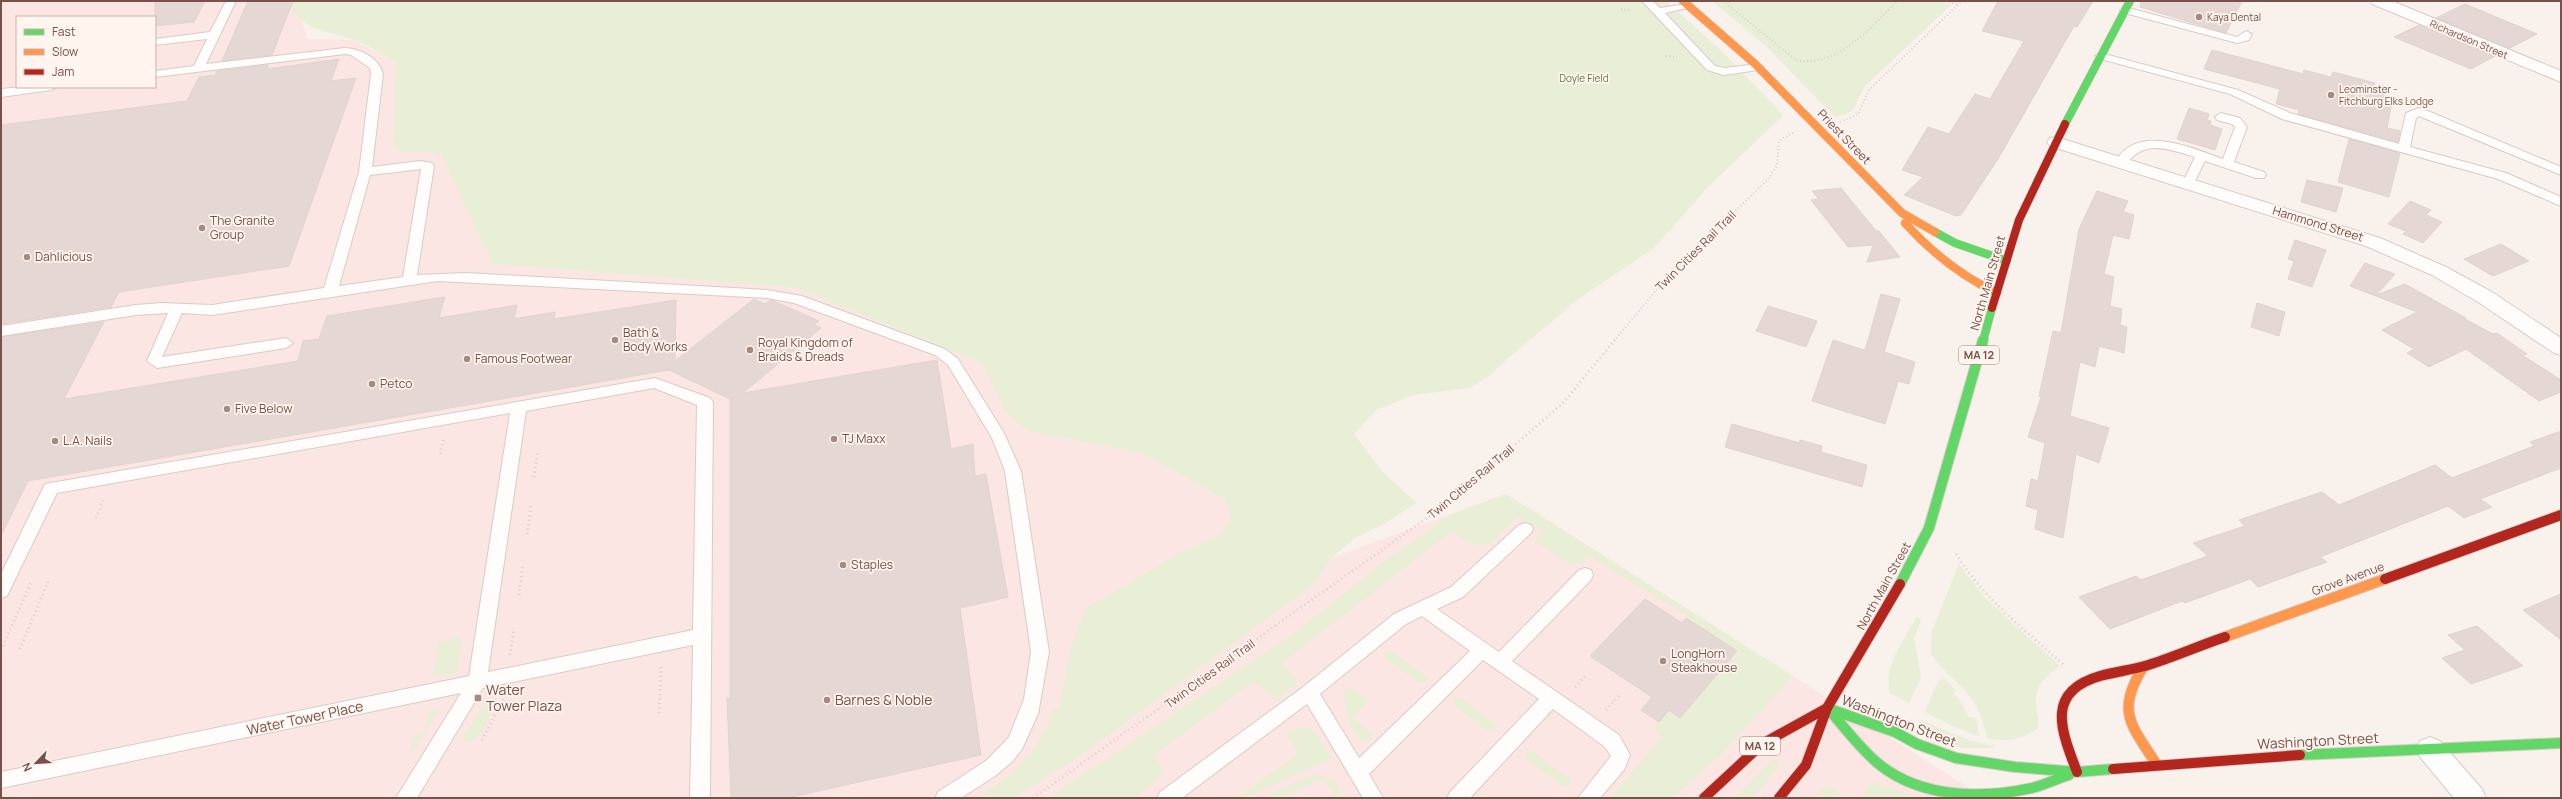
<svg xmlns="http://www.w3.org/2000/svg" width="2562" height="799" font-family="Manrope,sans-serif">
<rect width="100%" height="100%" fill="#f8f1ec"/>
<path fill="#fbe6e3" fill-rule="evenodd" d="M 1,1 L 295,1 L 308,39 L 352,40 L 398,63 L 493,264 L 796,288 L 982,363 L 1331,558 L 1506,494 L 1985,798 L 1,798 ZM 17,17 L 155,17 L 155,87 L 17,87 Z"/>
<g fill="#e9eed7">
<path d="M 288,1 L 1666,1 L 1725,54 L 1783,115 L 1708,187 L 1654,248 L 1581,297 L 1508,358 L 1489,376 L 1469,388 L 1413,395 L 1376,410 L 1354,434 L 1381,470 L 1416,503 L 1387,522 L 1356,537 L 1331,558 L 1313,585 L 1076,759 L 1013,798 L 977,798 C 1012,776 1040,750 1054,709 L 1059,708 L 1072,644 L 1085,609 L 1181,552 L 1220,535 L 1231,518 L 1225,499 L 1142,453 L 1028,431 L 1006,412 L 982,363 L 796,288 L 493,264 L 440,153 L 404,152 L 393,145 L 396,62 C 382,55 367,45 352,39 C 325,30 301,31 288,1 Z"/>
<path d="M 1712,1 L 1938,1 L 1951,5 L 1866,85 C 1853,102 1861,112 1835,117 L 1767,47 Z"/>
<path d="M 1506,494 L 1793,676 L 1721,755 L 1672,798 L 1610,798 L 1661,738 L 1654,727 L 1669,711 L 1680,718 L 1729,660 L 1732,661 L 1739,652 L 1686,618 L 1688,616 L 1588,556 L 1581,564 L 1571,565 L 1536,542 L 1536,539 L 1543,531 L 1518,517 L 1491,543 C 1474,550 1466,540 1451,532 L 1282,663 L 1296,678 L 1297,685 L 1276,699 L 1253,682 L 1153,756 L 1165,771 L 1148,788 L 1134,798 L 1048,798 L 1294,633 L 1379,565 L 1451,514 Z"/>
<path d="M 1959,564 L 1986,599 L 2060,666 C 2046,676 2035,685 2036,704 C 2036,713 2040,720 2037,729 C 2022,740 2005,742 1987,738 C 1977,689 1957,689 1931,654 L 1932,631 Z"/>
<path d="M 1917,617 L 1921,620 L 1914,638 L 1921,677 L 1909,703 L 1890,693 C 1883,665 1904,640 1917,617 Z"/>
<path d="M 458,637 L 462,640 L 457,671 L 451,675 L 433,677 L 438,643 Z"/>
<path d="M 1387,651 L 1393,652 L 1427,677 L 1426,682 L 1419,683 L 1386,659 L 1385,654 Z"/>
<path d="M 1942,677 L 1957,691 L 1953,693 L 1961,702 L 1969,717 L 1976,718 L 1979,736 L 1957,728 L 1925,712 L 1934,689 Z"/>
<path d="M 1352,688 L 1369,701 L 1352,718 L 1371,732 L 1373,735 L 1367,741 C 1349,740 1345,705 1344,692 L 1346,689 Z"/>
<path d="M 496,696 L 497,701 C 490,714 482,745 464,742 L 463,736 L 487,700 Z"/>
<path d="M 1454,698 L 1461,698 L 1496,725 L 1496,731 L 1488,731 L 1454,706 Z"/>
<path d="M 434,709 L 438,711 L 413,752 L 409,754 L 414,734 L 424,732 L 429,712 Z"/>
<path d="M 1921,720 L 1969,740 L 1995,746 L 1996,748 L 1960,748 L 1914,731 Z"/>
<path d="M 1298,727 C 1317,726 1323,745 1331,759 L 1244,798 L 1237,798 L 1299,753 L 1286,735 L 1288,732 Z"/>
<path d="M 1526,751 L 1533,751 L 1570,780 L 1571,786 L 1563,786 L 1526,759 L 1524,753 Z"/>
<path d="M 1772,760 L 1777,760 L 1779,763 L 1778,768 L 1752,798 L 1734,798 Z"/>
<path d="M 1315,774 L 1334,780 L 1344,798 L 1336,798 L 1324,779 L 1281,798 L 1272,798 L 1270,794 Z"/>
<path d="M 1871,781 L 1920,798 L 1861,798 Z"/>
<path d="M 1827,784 L 1842,795 L 1840,798 L 1812,798 Z"/>
</g>
<g fill="#e5d7d3" stroke="#e1d3ce">
<path d="M 155,1 L 205,1 L 194,22 L 155,26 Z"/>
<path d="M 248,1 L 293,1 L 272,55 L 222,61 Z"/>
<path d="M 1998,1 L 2093,1 L 2077,27 L 2074,26 L 1998,159 L 1961,215 L 1956,216 L 1904,195 L 1923,177 L 1902,170 L 1928,127 L 1949,134 L 1975,94 L 1990,99 L 2024,41 L 1982,31 Z"/>
<path d="M 2141,1 L 2242,1 L 2226,33 L 2140,7 Z"/>
<path d="M 2465,4 L 2537,34 L 2510,48 L 2436,18 Z"/>
<path d="M 2419,25 L 2495,56 L 2471,69 L 2394,37 Z"/>
<path d="M 2212,50 L 2303,74 L 2304,70 L 2331,77 L 2333,72 L 2375,83 L 2372,92 L 2393,97 L 2387,128 L 2400,131 L 2398,142 L 2298,114 L 2299,110 L 2276,104 L 2280,89 L 2204,69 Z"/>
<path d="M 339,59 L 331,81 L 356,78 L 289,266 L 119,292 L 111,307 L 1,324 L 1,125 L 187,101 L 199,77 L 215,75 L 217,71 L 268,65 L 267,69 Z"/>
<path d="M 2189,108 L 2209,114 L 2207,120 L 2211,121 L 2210,125 L 2222,129 L 2215,150 L 2177,139 Z"/>
<path d="M 2349,139 L 2400,153 L 2389,197 L 2338,182 Z"/>
<path d="M 2307,180 L 2343,188 L 2336,212 L 2301,202 Z"/>
<path d="M 1841,188 L 1877,232 L 1878,230 L 1900,257 L 1867,262 L 1873,245 L 1848,247 L 1811,200 L 1819,199 L 1812,191 Z"/>
<path d="M 2097,191 L 2128,201 L 2123,212 L 2134,215 L 2129,239 L 2113,235 L 2104,274 L 2114,277 L 2110,306 L 2122,309 L 2120,325 L 2127,327 L 2124,353 L 2099,346 L 2095,367 L 2080,362 L 2070,416 L 2109,428 L 2099,463 L 2076,454 L 2063,538 L 2035,529 L 2038,510 L 2026,506 L 2031,479 L 2038,481 L 2045,443 L 2028,437 L 2041,397 L 2039,396 L 2053,331 L 2061,333 L 2079,229 Z"/>
<path d="M 2410,201 L 2431,210 L 2426,215 L 2442,222 L 2423,243 L 2403,234 L 2406,231 L 2388,224 Z"/>
<path d="M 2295,240 L 2326,250 L 2312,287 L 2288,279 L 2294,261 L 2288,259 Z"/>
<path d="M 2501,244 L 2529,261 L 2493,276 L 2464,259 Z"/>
<path d="M 2365,263 L 2395,274 L 2376,295 L 2405,284 L 2466,318 L 2465,319 L 2493,334 L 2497,333 L 2527,354 L 2522,355 L 2561,380 L 2561,392 L 2539,401 L 2466,349 L 2429,367 L 2407,353 L 2414,349 L 2382,330 L 2417,312 L 2350,286 Z"/>
<path d="M 1881,294 L 1900,299 L 1884,352 L 1915,362 L 1909,384 L 1898,381 L 1885,424 L 1812,401 L 1833,340 L 1864,350 L 1866,347 Z"/>
<path d="M 445,297 L 439,318 L 517,305 L 514,319 L 555,312 L 554,319 L 676,300 L 675,361 L 754,299 L 765,304 L 771,300 L 819,321 L 814,325 L 821,328 L 743,393 L 937,360 L 951,449 L 973,444 L 975,476 L 986,474 L 1008,597 L 960,608 L 981,755 L 787,798 L 731,798 L 727,698 L 730,698 L 730,399 L 669,370 L 28,481 L 1,536 L 1,337 L 104,322 L 64,399 L 298,361 L 303,341 L 319,339 L 327,316 Z"/>
<path d="M 2257,303 L 2285,312 L 2279,336 L 2251,327 Z"/>
<path d="M 1768,306 L 1817,321 L 1806,347 L 1756,331 Z"/>
<path d="M 1732,424 L 1800,443 L 1800,440 L 1822,446 L 1821,452 L 1867,465 L 1862,487 L 1725,447 Z"/>
<path d="M 2561,431 L 2561,468 L 2480,499 L 2492,507 L 2464,518 L 2448,506 L 2320,557 L 2327,562 L 2258,587 L 2250,579 L 2185,603 L 2182,601 L 2110,629 L 2079,597 L 2136,576 L 2141,580 L 2208,556 L 2193,543 L 2245,526 L 2239,520 L 2271,509 L 2322,492 L 2339,505 L 2435,465 L 2452,478 L 2534,446 L 2530,442 Z"/>
<path d="M 2561,594 L 2561,640 L 2523,610 Z"/>
<path d="M 1645,599 L 1682,623 L 1686,618 L 1737,651 L 1680,718 L 1669,710 L 1659,722 L 1641,710 L 1652,697 L 1590,656 Z"/>
<path d="M 2477,626 L 2523,666 L 2471,684 L 2442,658 L 2465,650 L 2448,635 Z"/>
</g>
<g fill="none" stroke-linecap="round" stroke-linejoin="round">
<defs>
<g id="lane">
<path d="M 226,1 L 236,1 L 206,64 L 345,48 C 361,49 379,58 383,74 L 372,167 L 420,161 L 432,163 L 434,166 L 417,275 L 466,273 L 767,290 L 802,296 L 945,349 L 958,359 L 1004,433 L 1021,471 L 1049,652 L 1038,714 L 1022,749 L 1013,761 L 995,776 L 961,798 L 935,798 L 938,792 L 987,760 L 1009,737 L 1024,699 L 1031,652 L 1005,471 L 992,438 L 948,365 L 935,355 L 794,303 L 767,298 L 438,281 L 212,315 L 182,313 L 162,357 L 286,338 L 293,343 L 286,348 L 157,368 L 147,361 L 168,313 L 136,315 L 1,336 L 1,326 L 136,305 L 162,303 L 212,305 L 324,288 L 359,172 L 371,74 L 370,68 L 351,55 L 345,54 L 155,77 L 155,71 L 194,66 L 207,39 L 155,45 L 155,39 L 210,32 ZM 421,169 L 403,277 L 339,286 L 370,175 Z"/>
<path d="M 1642,1 L 1653,1 L 1660,8 L 1692,3 L 1692,7 L 1665,13 L 1715,66 L 1725,68 L 1758,64 L 1764,67 L 1758,70 L 1724,75 L 1707,70 Z"/>
<path d="M 2125,7 L 2237,37 L 2246,31 L 2252,34 L 2249,40 L 2237,43 L 2121,12 L 2120,10 Z"/>
<path d="M 2101,53 L 2238,90 L 2290,113 L 2399,144 L 2406,113 L 2419,108 L 2423,109 L 2561,167 L 2561,175 L 2419,116 L 2416,118 L 2410,147 L 2506,173 L 2561,197 L 2561,206 L 2498,179 L 2282,119 L 2230,94 L 2097,58 L 2095,56 Z"/>
<path d="M 22,87 L 57,87 L 51,90 L 1,97 L 1,89 Z"/>
<path d="M 2221,113 L 2240,118 L 2247,127 L 2234,162 L 2264,172 L 2266,175 L 2264,178 L 2256,178 L 2205,161 L 2192,187 L 2184,187 L 2182,184 L 2195,157 C 2167,149 2144,138 2125,166 L 2117,166 L 2115,163 C 2135,122 2192,148 2223,159 L 2235,127 L 2232,124 L 2217,120 L 2215,117 Z"/>
<path d="M 655,378 L 710,398 L 713,402 L 710,798 L 690,798 L 693,645 L 483,688 L 417,798 L 396,798 L 461,693 L 1,788 L 1,772 L 469,676 L 510,413 L 57,493 L 7,596 L 1,598 L 1,574 L 45,484 ZM 654,388 L 697,405 L 693,630 L 488,672 L 526,411 Z"/>
<path d="M 1525,523 L 1531,525 L 1533,529 L 1531,533 L 1463,597 L 1437,609 L 1499,652 L 1579,570 L 1585,568 L 1591,570 L 1593,575 L 1591,580 L 1512,661 L 1619,735 L 1630,755 L 1624,770 L 1600,798 L 1578,798 L 1611,756 L 1605,747 L 1553,709 L 1470,798 L 1447,798 L 1450,792 L 1539,699 L 1483,660 L 1369,774 L 1383,798 L 1363,798 L 1307,704 L 1182,798 L 1157,798 L 1160,792 L 1303,687 L 1394,614 L 1451,587 L 1519,525 ZM 1422,616 L 1470,651 L 1359,758 L 1320,694 L 1406,624 Z"/>
</g>
<g id="street">
<path d="M 2370,1 L 2392,1 L 2561,71 L 2561,82 L 2372,4 Z"/>
<path d="M 2056,137 L 2380,238 L 2446,267 L 2492,292 L 2561,338 L 2561,355 L 2554,353 L 2478,302 L 2432,275 L 2366,246 L 2050,146 L 2047,142 L 2050,138 Z"/>
<path d="M 2430,737 L 2440,741 L 2482,789 L 2486,798 L 2454,798 L 2420,757 L 2416,749 L 2420,741 Z"/>
</g>
<g id="fast-far1">
<path d="M 2065,124 L 2130,1"/>
<path d="M 1935,232 L 1955,243 L 2007,261"/>
<path d="M 1983,341 L 1992,308"/>
</g>
<g id="fast">
<path d="M 1900,584 L 1929,528 L 1983,340"/>
<path d="M 1827,708 L 1895,732 L 1917,744 L 1956,758 L 2015,767 L 2077,772 L 2113,769"/>
<path d="M 1830,711 C 1846,729 1861,750 1880,765 C 1922,798 1981,799 2032,788 C 2044,785 2056,779 2069,775"/>
<path d="M 2300,755 L 2561,743"/>
</g>
<g id="slow-far1">
<path d="M 1683,1 L 1754,63 L 1902,213 L 1935,232"/>
<path d="M 1905,223 C 1932,253 1961,276 1997,293"/>
</g>
<g id="slow">
<path d="M 2225,637 L 2385,579"/>
<path d="M 2144,666 C 2115,711 2131,725 2157,765"/>
</g>
<path id="jam-far1" d="M 1992,308 L 2019,220 L 2065,124"/>
<g id="jam">
<path d="M 2385,579 L 2561,515"/>
<path d="M 2113,769 L 2300,755"/>
<path d="M 2077,772 C 2062,732 2044,692 2100,676 C 2115,672 2130,670 2145,666 C 2172,658 2198,646 2225,637"/>
<path d="M 1704,798 L 1762,744 L 1827,708"/>
<path d="M 1779,798 L 1806,765 L 1827,708 L 1900,584"/>
</g>
</defs>
<use href="#lane" stroke="#d7ccc8" stroke-width="2"/>
<use href="#street" stroke="#d7ccc8" stroke-width="2"/>
<use href="#fast-far1" stroke="#d9ceca" stroke-width="9"/>
<use href="#fast" stroke="#d9ceca" stroke-width="12"/>
<use href="#slow-far1" stroke="#d9ceca" stroke-width="9"/>
<use href="#slow" stroke="#d9ceca" stroke-width="12"/>
<use href="#jam-far1" stroke="#d9ceca" stroke-width="9"/>
<use href="#jam" stroke="#d9ceca" stroke-width="12"/>
<g stroke="#dad0ce" stroke-width="2" stroke-dasharray="1 2.5" stroke-linecap="butt">
<path d="M 1723,1 L 1796,60 C 1838,68 1870,28 1897,1"/>
<path d="M 1946,1 L 1958,5"/>
<path d="M 1621,9 L 1630,10"/>
<path d="M 1666,56 L 1677,57"/>
<path d="M 1840,122 L 1858,114 L 1869,90 L 1962,1"/>
<path d="M 1614,341 L 1658,288 L 1770,177 L 1777,165 L 1779,141 L 1794,132"/>
</g>
<g stroke="#dad0ce" stroke-width="3" stroke-dasharray="1 3.5" stroke-linecap="butt">
<path d="M 440,454 L 444,437"/>
<path d="M 534,477 L 538,451"/>
<path d="M 96,518 L 104,498"/>
<path d="M 527,534 L 531,506"/>
<path d="M 1956,554 C 1984,599 2026,631 2065,666"/>
<path d="M 519,595 L 523,564"/>
<path d="M 20,649 L 49,579"/>
<path d="M 1,650 L 31,583"/>
<path d="M 510,655 L 514,628"/>
<path d="M 1575,687 L 1587,675"/>
<path d="M 1606,710 L 1619,696"/>
<path d="M 659,713 L 661,666"/>
<path d="M 482,740 L 504,698"/>
<path d="M 1033,798 L 1448,503 L 1562,404 L 1615,340"/>
</g>
<use href="#lane" fill="#fefdfc" fill-rule="evenodd"/>
<use href="#street" fill="#fefdfc" fill-rule="evenodd"/>
<use href="#fast-far1" stroke="#63d668" stroke-width="8"/>
<use href="#fast" stroke="#63d668" stroke-width="10"/>
<use href="#slow-far1" stroke="#ff974d" stroke-width="8"/>
<use href="#slow" stroke="#ff974d" stroke-width="10"/>
<use href="#jam-far1" stroke="#b3261e" stroke-width="8"/>
<use href="#jam" stroke="#b3261e" stroke-width="10"/>
</g>
<g fill="#a58983" stroke="#fff4ee" stroke-width="1.5">
<circle cx="2199" cy="17" r="4"/>
<circle cx="2331" cy="95" r="4"/>
<circle cx="202" cy="228" r="4"/>
<circle cx="27" cy="257" r="4"/>
<circle cx="615" cy="340" r="4"/>
<circle cx="750" cy="350" r="4"/>
<circle cx="467" cy="359" r="4"/>
<circle cx="372" cy="384" r="4"/>
<circle cx="227" cy="409" r="4"/>
<circle cx="834" cy="439" r="4"/>
<circle cx="55" cy="441" r="4"/>
<circle cx="843" cy="565" r="4"/>
<circle cx="1663" cy="661" r="4"/>
<rect x="474" y="694" width="8" height="8" rx="2"/>
<circle cx="827" cy="700" r="4"/>
</g>
<g text-anchor="middle" stroke-width="3.5" stroke-linejoin="round" paint-order="stroke">
<g font-size="10" fill="#78514a" stroke="#fff4ee" text-anchor="start">
<text x="2207" y="21">Kaya Dental</text>
<text x="2339" y="93">Leominster -<tspan x="2339" dy="12">Fitchburg Elks Lodge</tspan></text>
</g>
<g font-size="10" fill="#78514a" stroke="#fff4ee">
<text transform="translate(2469 39) rotate(23)" y="4">Richardson Street</text>
</g>
<g font-size="10" fill="#5c783f" stroke="#fff4ee">
<text x="1584" y="82">Doyle Field</text>
</g>
<g fill="#fff4ee" stroke="#a0827b" stroke-width="1">
<rect x="1959" y="346" width="40" height="18" rx="3"/>
<rect x="1740" y="737" width="40" height="18" rx="3"/>
</g>
<g font-size="11" font-weight="bold" fill="#78514a">
<text x="1979" y="359">MA 12</text>
<text x="1760" y="750">MA 12</text>
</g>
<g font-size="12" fill="#78514a" stroke="#fff4ee">
<text transform="translate(1844 137) rotate(46)" y="4">Priest Street</text>
<text transform="translate(2318 224) rotate(17)" y="4">Hammond Street</text>
<text transform="translate(1696 251) rotate(-45)" y="4">Twin Cities Rail Trail</text>
<text transform="translate(1988 283) rotate(-74)" y="4">North Main Street</text>
<text transform="translate(1471 482) rotate(-40)" y="4">Twin Cities Rail Trail</text>
<text transform="translate(2348 579) rotate(-20)" y="4">Grove Avenue</text>
<text transform="translate(1884 586) rotate(-61)" y="4">North Main Street</text>
<text transform="translate(1210 674) rotate(-36)" y="4">Twin Cities Rail Trail</text>
</g>
<g font-size="12" fill="#78514a" stroke="#fff4ee" text-anchor="start">
<text x="210" y="225">The Granite<tspan x="210" dy="14">Group</tspan></text>
<text x="35" y="261">Dahlicious</text>
<text x="623" y="337">Bath &amp;<tspan x="623" dy="14">Body Works</tspan></text>
<text x="758" y="347">Royal Kingdom of<tspan x="758" dy="14">Braids &amp; Dreads</tspan></text>
<text x="475" y="363">Famous Footwear</text>
<text x="380" y="388">Petco</text>
<text x="235" y="413">Five Below</text>
<text x="842" y="443">TJ Maxx</text>
<text x="63" y="445">L.A. Nails</text>
<text x="851" y="569">Staples</text>
<text x="1671" y="658">LongHorn<tspan x="1671" dy="14">Steakhouse</tspan></text>
</g>
<g font-size="14" fill="#78514a" stroke="#fff4ee" text-anchor="start">
<text x="486" y="695">Water<tspan x="486" dy="16">Tower Plaza</tspan></text>
<text x="835" y="705">Barnes &amp; Noble</text>
</g>
<g font-size="14" fill="#78514a" stroke="#fff4ee">
<text transform="translate(305 718) rotate(-12)" y="5">Water Tower Place</text>
<text transform="translate(1899 721) rotate(21)" y="5">Washington Street</text>
<text transform="translate(2318 741) rotate(-3)" y="5">Washington Street</text>
</g>
</g>
<rect width="2562" height="799" fill="none" stroke="#78514a" stroke-width="4"/>
<rect x="16" y="16" width="140" height="72" fill="#fff4ee" stroke="#c9b3ac"/>
<rect x="24" y="29" width="20" height="6" fill="#63d668" stroke="#c9b3ac"/>
<text x="52" y="36" font-size="12" fill="#78514a">Fast</text>
<rect x="24" y="49" width="20" height="6" fill="#ff974d" stroke="#c9b3ac"/>
<text x="52" y="56" font-size="12" fill="#78514a">Slow</text>
<rect x="24" y="69" width="20" height="6" fill="#b3261e" stroke="#c9b3ac"/>
<text x="52" y="76" font-size="12" fill="#78514a">Jam</text>
<g transform="translate(36 763) rotate(245)" stroke="#fff4ee" stroke-width="3" paint-order="stroke">
<path d="M0-3L7 15L0 10L-7 15Z" fill="#78514a"/>
<text y="-6" font-size="11" font-weight="bold" text-anchor="middle" fill="#78514a">N</text>
</g>
</svg>
